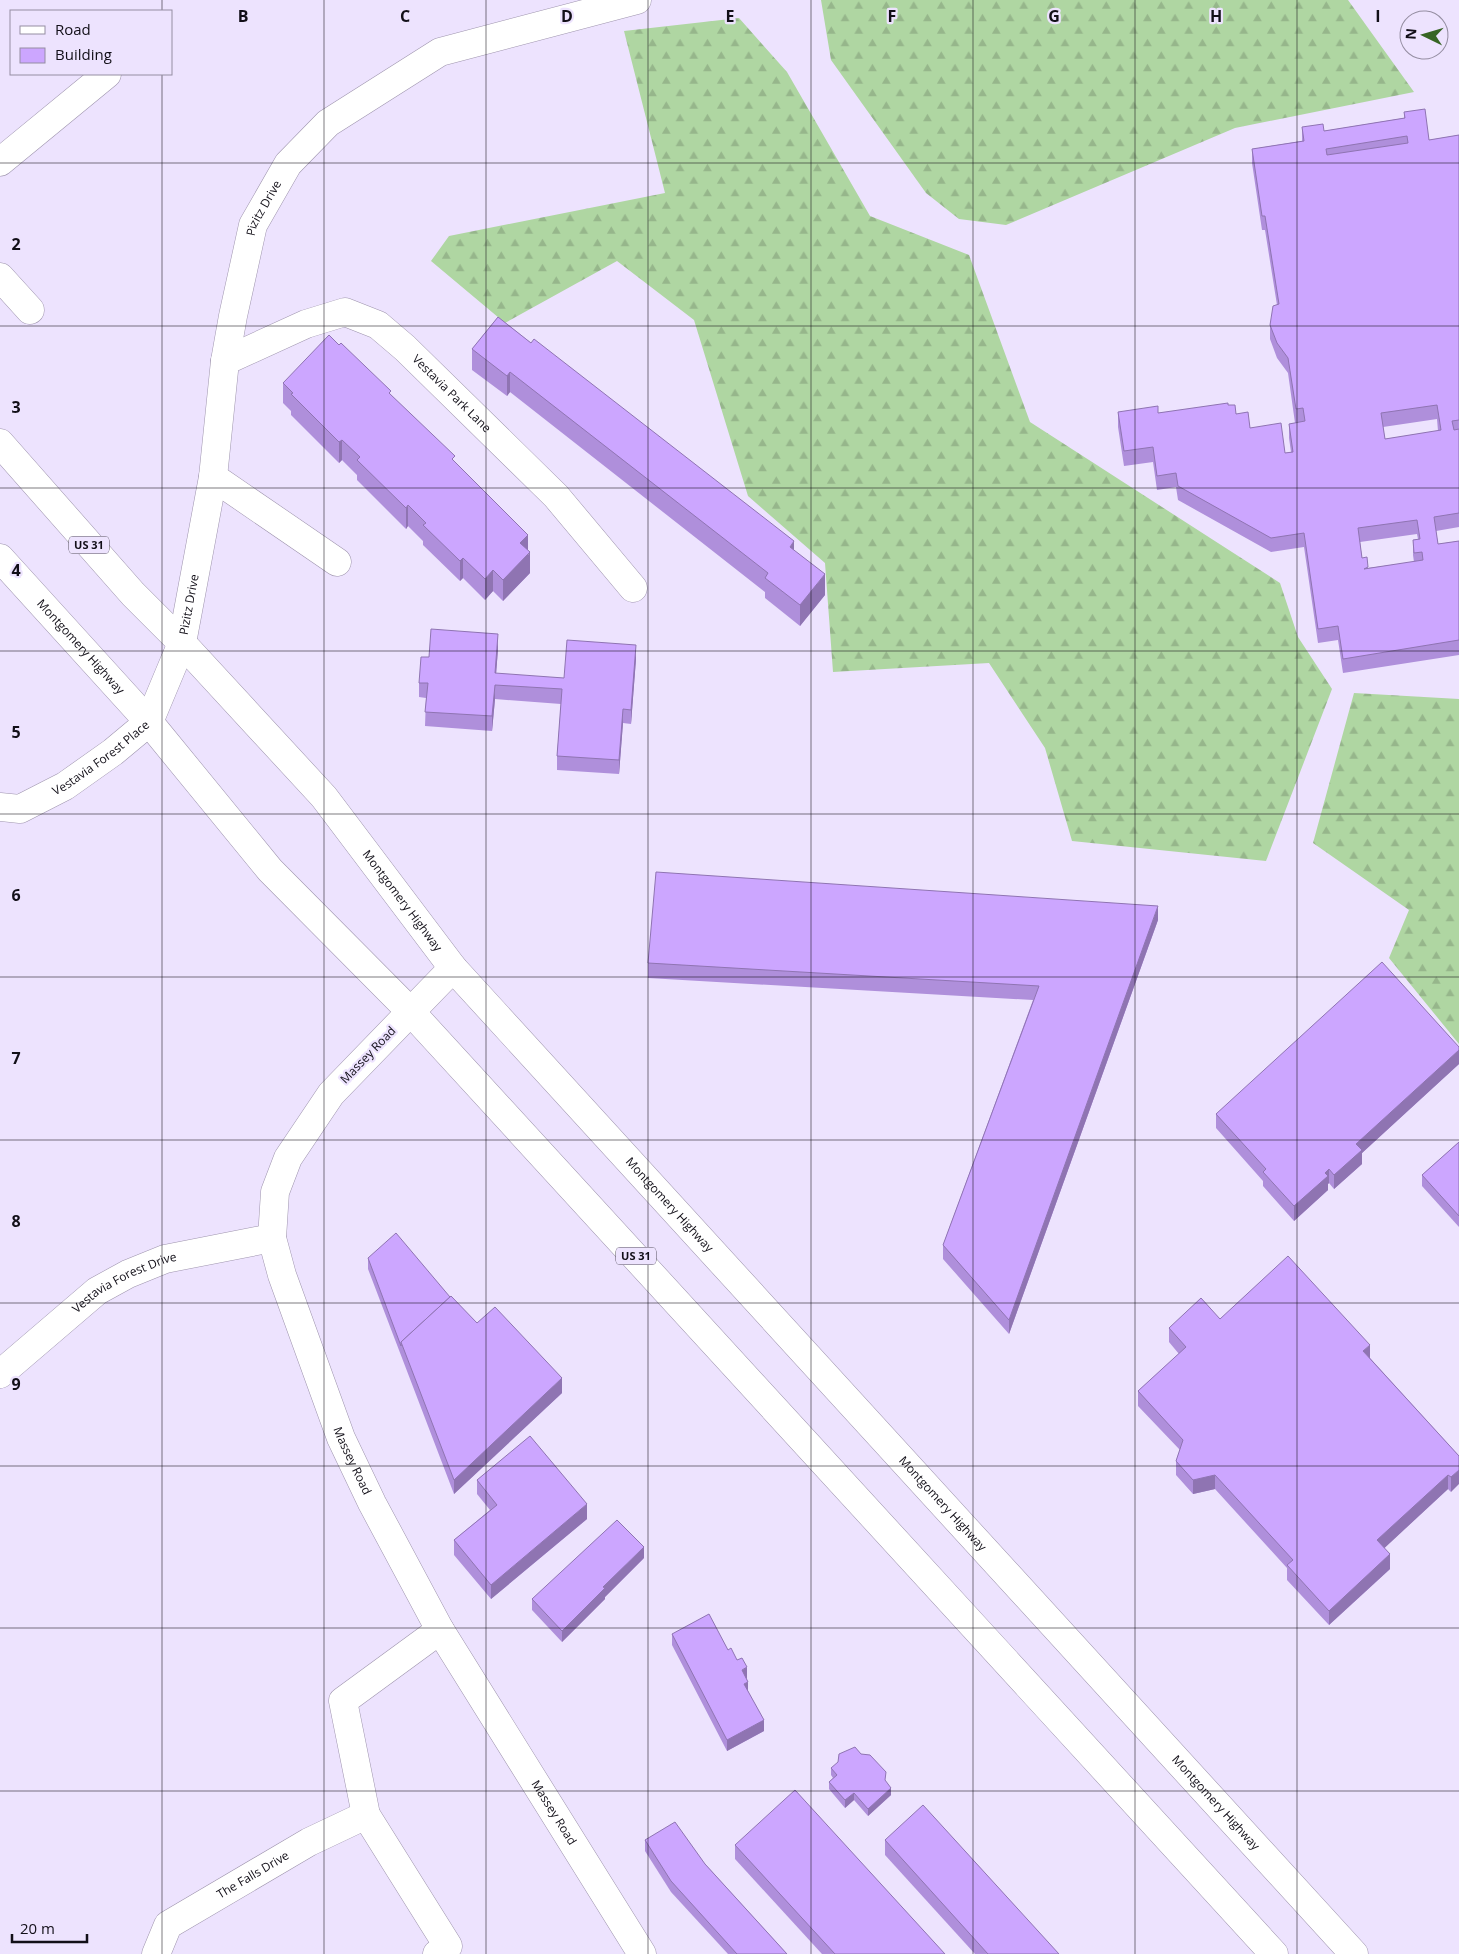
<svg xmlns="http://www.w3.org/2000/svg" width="1459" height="1954" font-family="'Open Sans',sans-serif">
<defs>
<pattern id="forest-firs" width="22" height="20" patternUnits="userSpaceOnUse" patternTransform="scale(1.25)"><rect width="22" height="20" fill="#afd6a2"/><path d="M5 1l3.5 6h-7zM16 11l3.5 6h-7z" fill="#96b68b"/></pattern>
</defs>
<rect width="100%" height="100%" fill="#ede3fe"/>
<g fill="url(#forest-firs)">
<path d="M 821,0 L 1348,0 L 1414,92 L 1235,128 L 1006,225 L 959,219 L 926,193 L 831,60 Z"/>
<path d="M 739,18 L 787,72 L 870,216 L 969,255 L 1030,422 L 1280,583 L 1298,637 L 1332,689 L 1266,861 L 1072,841 L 1045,748 L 989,663 L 833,672 L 825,563 L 748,496 L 694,320 L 617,261 L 505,323 L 431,261 L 449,236 L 665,193 L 624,31 Z"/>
<path d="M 1354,693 L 1459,699 L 1459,1044 L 1389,958 L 1409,910 L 1313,843 Z"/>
</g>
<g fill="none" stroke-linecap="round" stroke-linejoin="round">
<defs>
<g id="minor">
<path d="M 0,162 L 107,74"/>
<path d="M 0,277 L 30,310"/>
<path id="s1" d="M 225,361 L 306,324 L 345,312 L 378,325 L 405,348 L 556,496 L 633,588"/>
<path d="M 213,477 L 337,562"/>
<path id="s2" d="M 0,807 L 20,809 L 65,786 L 113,752 L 149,722 L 182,643 L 213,477 L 225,361 L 233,316 L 253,225 L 288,164 L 328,123 L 440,52 L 637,0"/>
<path id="s3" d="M 453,968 L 331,1094 L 288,1158 L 275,1192 L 272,1238 L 282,1275 L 341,1438 L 372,1503 L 440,1630 L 642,1954"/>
<path id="s4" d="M 0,1374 L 97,1291 L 128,1274 L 165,1259 L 272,1238"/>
<path id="s5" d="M 156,1954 L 168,1925 L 309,1842 L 366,1815"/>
<path d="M 437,1954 L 448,1946 L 366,1815 L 343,1701 L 440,1630"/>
</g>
<g id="major">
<path id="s6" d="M 0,443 L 133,594 L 182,643 L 324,797 L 453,968 L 1354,1954"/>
<path id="s7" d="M 0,558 L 149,722 L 270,870 L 410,1011 L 1274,1954"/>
</g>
</defs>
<use href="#minor" stroke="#9e94ad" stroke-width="29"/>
<use href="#major" stroke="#9e94ad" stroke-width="29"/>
<use href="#minor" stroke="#fff" stroke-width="28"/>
<use href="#major" stroke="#fff" stroke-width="28"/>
</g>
<g fill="#af8fdb" fill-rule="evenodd">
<path d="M 1404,112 L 1429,140 L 1459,135 L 1459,527 L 1436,531 L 1438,544 L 1459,541 L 1459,655 L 1343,673 L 1338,640 L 1318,643 L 1304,547 L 1271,552 L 1178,500 L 1176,487 L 1157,490 L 1153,462 L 1124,466 L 1118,427 L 1118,412 L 1158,413 L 1228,405 L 1250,428 L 1285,453 L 1291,452 L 1289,438 L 1289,424 L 1295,423 L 1288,373 L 1277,358 L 1270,339 L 1270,325 L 1277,305 L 1265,230 L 1262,230 L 1252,163 L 1252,149 L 1302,141 L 1302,127 L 1324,131 L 1404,118 ZM 1437,419 L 1438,431 L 1385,439 L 1383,427 ZM 1417,534 L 1418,539 L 1413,540 L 1413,555 L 1414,562 L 1368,568 L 1362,558 L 1360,542 Z"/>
<path d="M 498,317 L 794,550 L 825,595 L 800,626 L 765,598 L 765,592 L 510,392 L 507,396 L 472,370 L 472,349 Z"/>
<path d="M 283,383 L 391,395 L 455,462 L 528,550 L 530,573 L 503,601 L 493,591 L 485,600 L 463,578 L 460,581 L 423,545 L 423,541 L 408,526 L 406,529 L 357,480 L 357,475 L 342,460 L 339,463 L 291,415 L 291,411 L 283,403 Z"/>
<path d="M 498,649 L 496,674 L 564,678 L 636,659 L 631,724 L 623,723 L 619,774 L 557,770 L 557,756 L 561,704 L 495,699 L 492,731 L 425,726 L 426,698 L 419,697 L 419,683 L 429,657 Z"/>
<path d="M 1158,920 L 1009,1334 L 943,1259 L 943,1245 L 1033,1000 L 648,978 L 648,963 Z"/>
<path d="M 1459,1047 L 1459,1064 L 1362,1153 L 1362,1164 L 1334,1189 L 1329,1183 L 1328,1184 L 1328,1190 L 1294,1221 L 1263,1186 L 1263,1181 L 1216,1128 L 1216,1114 Z"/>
<path d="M 1459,1142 L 1459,1227 L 1422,1186 L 1422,1175 Z"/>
<path d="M 368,1258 L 450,1297 L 477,1323 L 562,1393 L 454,1494 L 368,1269 Z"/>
<path d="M 1220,1319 L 1370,1358 L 1459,1456 L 1451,1492 L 1448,1489 L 1384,1548 L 1390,1569 L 1329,1625 L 1287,1580 L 1287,1568 L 1215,1489 L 1193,1494 L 1176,1475 L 1176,1461 L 1180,1450 L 1138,1406 L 1138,1391 L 1179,1354 L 1169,1342 L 1169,1328 Z"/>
<path d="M 477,1480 L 587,1519 L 491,1599 L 454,1555 L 454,1540 L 490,1510 L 477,1494 Z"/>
<path d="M 644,1558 L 605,1597 L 605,1599 L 562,1642 L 532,1610 L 532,1599 Z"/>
<path d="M 672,1634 L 728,1650 L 747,1678 L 748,1691 L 764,1731 L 727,1751 L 672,1645 Z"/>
<path d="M 861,1754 L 885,1781 L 891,1795 L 868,1816 L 854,1800 L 845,1808 L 829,1789 L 829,1782 L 833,1778 L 831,1775 L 831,1768 Z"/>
<path d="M 645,1840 L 705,1864 L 787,1954 L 728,1954 L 671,1892 L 645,1851 Z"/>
<path d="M 885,1840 L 1059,1954 L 975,1954 L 885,1855 Z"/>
<path d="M 735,1845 L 945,1954 L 822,1954 L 735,1859 Z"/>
</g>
<g fill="#8f74b2">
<path d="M 510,372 L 510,392 L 507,396 L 507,376 Z"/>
<path d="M 342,440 L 342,460 L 339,463 L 339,442 Z"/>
<path d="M 408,505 L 408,526 L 406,529 L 406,508 Z"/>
<path d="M 528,535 L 528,555 L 530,552 L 530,573 L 503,601 L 503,580 L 520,543 Z"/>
<path d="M 794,541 L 794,562 L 790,547 Z"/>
<path d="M 463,558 L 463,578 L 460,581 L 460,561 Z"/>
<path d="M 493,570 L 493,591 L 485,600 L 485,579 Z"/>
<path d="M 825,574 L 825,595 L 800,626 L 800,605 Z"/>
<path d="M 498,634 L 498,649 L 495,688 L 495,673 Z"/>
<path d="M 636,645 L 636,659 L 631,724 L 631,710 Z"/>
<path d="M 495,685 L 495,699 L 492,731 L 492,716 Z"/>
<path d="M 623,709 L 623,723 L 619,774 L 619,760 Z"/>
<path d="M 1158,906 L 1158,920 L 1009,1334 L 1009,1320 Z"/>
<path d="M 1459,1050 L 1459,1064 L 1362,1153 L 1362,1164 L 1334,1189 L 1334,1175 L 1356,1144 Z"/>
<path d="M 1329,1169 L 1329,1183 L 1328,1184 L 1328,1190 L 1294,1221 L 1294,1206 Z"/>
<path d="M 1370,1345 L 1370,1359 L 1363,1351 Z"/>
<path d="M 562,1378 L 562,1393 L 454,1494 L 454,1480 Z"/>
<path d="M 1459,1470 L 1459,1484 L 1451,1492 L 1451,1477 Z"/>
<path d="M 1215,1475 L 1215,1489 L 1193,1494 L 1193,1480 Z"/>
<path d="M 1448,1475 L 1448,1489 L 1377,1555 L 1377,1540 Z"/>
<path d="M 587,1504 L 587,1519 L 491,1599 L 491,1585 Z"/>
<path d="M 644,1547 L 644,1558 L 605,1597 L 605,1599 L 562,1642 L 562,1631 L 603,1587 Z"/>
<path d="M 1390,1554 L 1390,1569 L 1329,1625 L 1329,1611 Z"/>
<path d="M 747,1667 L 747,1678 L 742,1681 L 742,1670 Z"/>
<path d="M 748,1682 L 748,1693 L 744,1684 Z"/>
<path d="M 764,1720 L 764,1731 L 727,1751 L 727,1740 Z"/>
<path d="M 891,1788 L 891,1795 L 868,1816 L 868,1809 Z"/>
<path d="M 854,1793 L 854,1800 L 845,1808 L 845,1800 Z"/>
</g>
<g fill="#cca6ff" stroke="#8f74b2" fill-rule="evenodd">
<path d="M 1425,109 L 1429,140 L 1459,135 L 1459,420 L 1452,421 L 1454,430 L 1459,429 L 1459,513 L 1434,517 L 1438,544 L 1459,541 L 1459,640 L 1343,659 L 1338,626 L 1318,629 L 1304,533 L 1271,538 L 1178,486 L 1176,473 L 1157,476 L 1153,447 L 1124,451 L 1118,412 L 1158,406 L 1158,413 L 1228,403 L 1228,405 L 1235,405 L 1236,414 L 1248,412 L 1250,428 L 1281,423 L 1285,453 L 1293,452 L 1289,424 L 1305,421 L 1303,408 L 1296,409 L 1288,358 L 1277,343 L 1270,325 L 1273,306 L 1279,304 L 1265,216 L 1262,216 L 1252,149 L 1304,141 L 1302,127 L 1323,124 L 1324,131 L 1405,118 L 1404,112 ZM 1407,136 L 1408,143 L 1327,155 L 1326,149 ZM 1437,405 L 1441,430 L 1385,439 L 1381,413 ZM 1417,520 L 1420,539 L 1413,540 L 1414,553 L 1422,552 L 1423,560 L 1364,569 L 1368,567 L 1367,557 L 1362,558 L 1358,528 Z"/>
<path d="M 498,317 L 531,343 L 534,339 L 794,541 L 790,547 L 825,574 L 800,605 L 765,578 L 768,573 L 510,372 L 507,376 L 472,349 Z"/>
<path d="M 329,335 L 339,345 L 341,343 L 391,391 L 389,393 L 455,456 L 452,459 L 528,535 L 520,543 L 530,552 L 503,580 L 493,570 L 485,579 L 463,558 L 460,561 L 423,525 L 426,523 L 408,505 L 406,508 L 357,460 L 360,457 L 342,440 L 339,442 L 291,394 L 293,393 L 283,383 Z"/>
<path d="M 431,629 L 498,634 L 495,673 L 564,678 L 567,640 L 636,645 L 631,710 L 623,709 L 619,760 L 557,756 L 562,689 L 495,685 L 492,716 L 425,712 L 428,683 L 419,683 L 421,657 L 429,657 Z"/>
<path d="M 656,872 L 1158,906 L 1009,1320 L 943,1245 L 1039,986 L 648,963 Z"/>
<path d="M 1382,962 L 1459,1047 L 1459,1050 L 1356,1144 L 1362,1150 L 1334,1175 L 1329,1169 L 1325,1173 L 1328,1176 L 1294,1206 L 1263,1172 L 1266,1169 L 1216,1114 Z"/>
<path d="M 1459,1142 L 1459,1216 L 1422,1175 Z"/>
<path d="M 396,1233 L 450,1297 L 401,1342 L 401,1346 L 368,1258 Z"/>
<path d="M 1288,1256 L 1370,1345 L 1363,1351 L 1459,1456 L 1459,1470 L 1451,1477 L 1448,1475 L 1377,1540 L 1390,1554 L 1329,1611 L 1287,1565 L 1293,1560 L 1215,1475 L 1193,1480 L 1176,1461 L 1183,1440 L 1138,1391 L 1186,1347 L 1169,1328 L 1201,1298 L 1220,1319 Z"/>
<path d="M 451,1296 L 477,1323 L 495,1307 L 562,1378 L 454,1480 L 401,1342 Z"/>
<path d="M 530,1436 L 587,1504 L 491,1585 L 454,1540 L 497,1505 L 477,1480 Z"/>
<path d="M 617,1520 L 644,1547 L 603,1587 L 605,1588 L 562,1631 L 532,1599 Z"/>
<path d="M 709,1614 L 728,1650 L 731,1648 L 737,1660 L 742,1658 L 747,1667 L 742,1670 L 748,1682 L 744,1684 L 764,1720 L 727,1740 L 672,1634 Z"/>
<path d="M 855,1747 L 861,1754 L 870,1755 L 886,1772 L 885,1780 L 891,1788 L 868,1809 L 854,1793 L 845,1800 L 829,1782 L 837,1775 L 831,1768 L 838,1762 L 839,1754 Z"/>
<path d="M 795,1790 L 945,1954 L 835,1954 L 735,1845 Z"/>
<path d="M 923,1805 L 1059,1954 L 988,1954 L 885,1840 Z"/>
<path d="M 675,1822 L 705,1864 L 787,1954 L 737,1954 L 671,1881 L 645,1840 Z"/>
</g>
<path fill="none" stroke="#120f18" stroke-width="1" stroke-opacity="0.55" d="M 162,0 L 162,11M 324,0 L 324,1954M 486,0 L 486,1954M 648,0 L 648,1954M 811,0 L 811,1954M 973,0 L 973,1954M 1135,0 L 1135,1954M 1297,0 L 1297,1954M 162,74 L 162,1954M 0,163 L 1459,163M 0,326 L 1459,326M 0,488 L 1459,488M 0,651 L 1459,651M 0,814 L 1459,814M 0,977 L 1459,977M 0,1140 L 1459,1140M 0,1303 L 1459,1303M 0,1466 L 1459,1466M 0,1628 L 1459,1628M 0,1791 L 1459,1791"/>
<g text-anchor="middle" stroke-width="4.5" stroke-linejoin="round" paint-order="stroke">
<g fill="#ede3fe" stroke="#544f5d" stroke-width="1">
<rect x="69" y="536.5" width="40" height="17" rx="4"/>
<rect x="616" y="1247.5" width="40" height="17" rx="4"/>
</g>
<g font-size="11" font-weight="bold" fill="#120f18">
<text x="89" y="549">US 31</text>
<text x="636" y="1260">US 31</text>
</g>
<g font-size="12" fill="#120f18" stroke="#ede3fe">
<text dy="4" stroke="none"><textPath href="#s2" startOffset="706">Pizitz Drive</textPath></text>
<text dy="4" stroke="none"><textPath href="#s1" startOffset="266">Vestavia Park Lane</textPath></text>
<text dy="4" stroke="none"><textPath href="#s2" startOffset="301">Pizitz Drive</textPath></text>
<text dy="4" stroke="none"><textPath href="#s7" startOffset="120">Montgomery Highway</textPath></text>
<text dy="4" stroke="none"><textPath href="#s2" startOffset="116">Vestavia Forest Place</textPath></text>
<text dy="4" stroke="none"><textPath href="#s6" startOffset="610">Montgomery Highway</textPath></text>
<text transform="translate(368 1055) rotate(-46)" y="4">Massey Road</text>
<text dy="4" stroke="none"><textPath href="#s6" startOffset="1015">Montgomery Highway</textPath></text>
<text dy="4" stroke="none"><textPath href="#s4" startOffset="156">Vestavia Forest Drive</textPath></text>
<text dy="4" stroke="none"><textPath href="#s3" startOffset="572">Massey Road</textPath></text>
<text dy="4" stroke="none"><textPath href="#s6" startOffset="1420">Montgomery Highway</textPath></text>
<text dy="4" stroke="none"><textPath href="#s6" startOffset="1825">Montgomery Highway</textPath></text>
<text dy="4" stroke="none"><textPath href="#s3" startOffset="978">Massey Road</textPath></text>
<text dy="4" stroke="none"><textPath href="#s5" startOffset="130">The Falls Drive</textPath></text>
</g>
</g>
<g font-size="16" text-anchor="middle" font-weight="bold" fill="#120f18" stroke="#ede3fe" stroke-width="4.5" stroke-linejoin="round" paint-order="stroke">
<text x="243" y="22">B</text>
<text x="405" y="22">C</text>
<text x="567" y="22">D</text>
<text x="730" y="22">E</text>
<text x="892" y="22">F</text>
<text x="1054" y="22">G</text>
<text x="1216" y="22">H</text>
<text x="1378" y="22">I</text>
<text x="16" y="250">2</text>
<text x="16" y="413">3</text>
<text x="16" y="576">4</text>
<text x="16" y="738">5</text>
<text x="16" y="901">6</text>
<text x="16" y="1064">7</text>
<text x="16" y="1227">8</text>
<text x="16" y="1390">9</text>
</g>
<rect x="10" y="10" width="162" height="65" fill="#ede3fe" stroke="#958ea2"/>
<rect x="20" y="26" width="25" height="8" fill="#ffffff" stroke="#958ea2"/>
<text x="55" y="35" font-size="15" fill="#120f18">Road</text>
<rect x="20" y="48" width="25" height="15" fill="#cca6ff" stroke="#958ea2"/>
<text x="55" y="60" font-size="15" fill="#120f18">Building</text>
<g transform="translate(1424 35) rotate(275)"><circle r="24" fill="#ede3fe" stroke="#958ea2"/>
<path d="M0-4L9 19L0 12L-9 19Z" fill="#376524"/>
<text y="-8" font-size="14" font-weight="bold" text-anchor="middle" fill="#120f18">N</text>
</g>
<path d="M12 1934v8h75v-8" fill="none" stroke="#120f18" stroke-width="2.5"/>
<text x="20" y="1934" font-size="15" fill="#120f18" stroke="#ede3fe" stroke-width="4" paint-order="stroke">20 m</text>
</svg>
